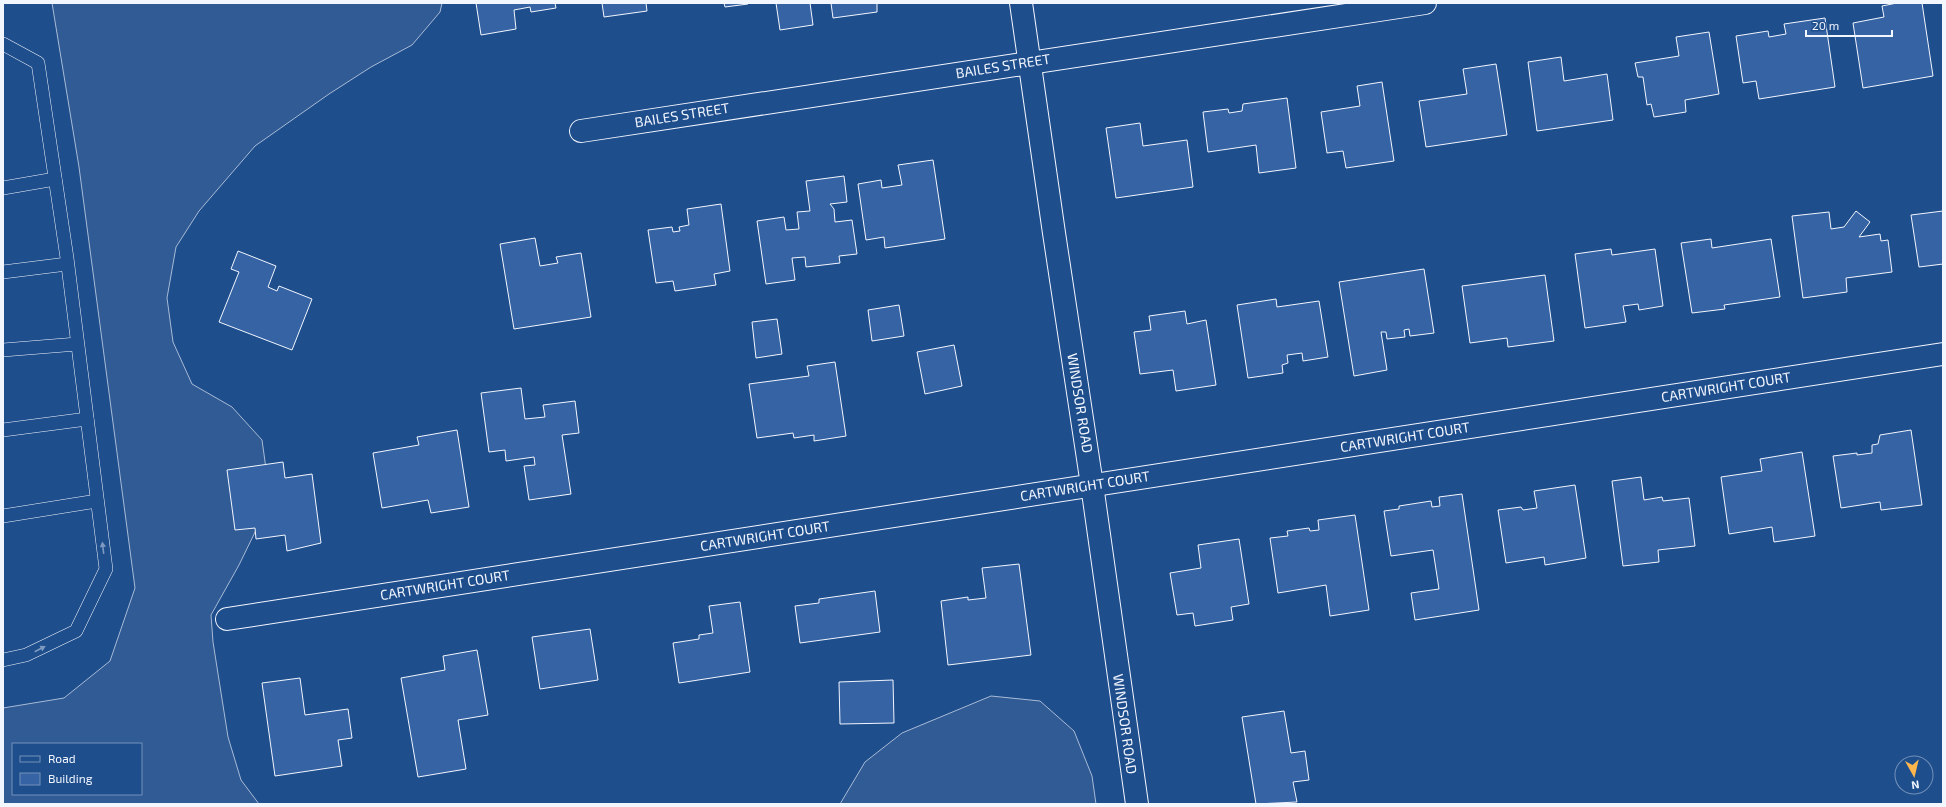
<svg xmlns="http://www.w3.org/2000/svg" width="1946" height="807" font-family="'Exo 2',sans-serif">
<rect width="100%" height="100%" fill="#1f4e8c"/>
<g fill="#305b95" stroke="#a8bbd7" fill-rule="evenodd">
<path d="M 52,3 L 442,3 L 440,12 L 412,45 L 371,67 L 329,94 L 255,146 L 199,211 L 176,247 L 167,298 L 173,342 L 192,384 L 232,407 L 262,440 L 268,483 L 258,526 L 239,565 L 211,615 L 213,642 L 228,737 L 241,780 L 259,804 L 3,804 L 3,708 L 64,698 L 110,661 L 135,588 L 79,167 ZM 13,744 L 141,744 L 141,794 L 13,794 Z"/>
<path d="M 991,696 L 1040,701 L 1074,731 L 1092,776 L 1096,804 L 840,804 L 865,762 L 902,733 Z"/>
</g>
<g fill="#3563a3" stroke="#f2f6ff">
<path d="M 476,3 L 555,3 L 556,8 L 531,12 L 530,7 L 514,10 L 516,29 L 481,35 Z"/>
<path d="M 602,3 L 646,3 L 647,11 L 604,17 Z"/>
<path d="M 724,3 L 748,3 L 748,4 L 725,7 Z"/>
<path d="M 776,3 L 810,3 L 813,25 L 780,30 Z"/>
<path d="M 831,3 L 877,3 L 877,12 L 833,18 Z"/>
<path d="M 1897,3 L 1922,3 L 1933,76 L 1863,88 L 1853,23 L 1884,17 L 1882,6 Z"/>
<path d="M 1825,18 L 1835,87 L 1759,99 L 1756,81 L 1743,83 L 1736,36 L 1768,31 L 1769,37 L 1786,34 L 1784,24 Z"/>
<path d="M 1709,32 L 1719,94 L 1685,100 L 1686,112 L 1654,117 L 1651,104 L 1647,105 L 1643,77 L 1638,77 L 1635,63 L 1679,56 L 1676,37 Z"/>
<path d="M 1561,57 L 1564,81 L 1607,74 L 1613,120 L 1537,131 L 1528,62 Z"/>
<path d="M 1496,64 L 1507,135 L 1426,147 L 1419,101 L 1467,94 L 1463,69 Z"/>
<path d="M 1382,82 L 1394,161 L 1346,168 L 1343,151 L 1327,153 L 1321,112 L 1360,106 L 1357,86 Z"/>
<path d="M 1287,98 L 1296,168 L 1259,173 L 1256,145 L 1208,152 L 1203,112 L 1228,109 L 1229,113 L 1242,111 L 1243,104 Z"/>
<path d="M 1140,123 L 1143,146 L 1187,140 L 1193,187 L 1116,198 L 1106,128 Z"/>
<path d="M 933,160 L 945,239 L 885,248 L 884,237 L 866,240 L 858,184 L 881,180 L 882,188 L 902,185 L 898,165 Z"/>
<path d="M 844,176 L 847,202 L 830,204 L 834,209 L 835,222 L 852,220 L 857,254 L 839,256 L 840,263 L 806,267 L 805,257 L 792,258 L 795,280 L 766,284 L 757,221 L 784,217 L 786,230 L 799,229 L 797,212 L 810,211 L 806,181 Z"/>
<path d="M 721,204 L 730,271 L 714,274 L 716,285 L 675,291 L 673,281 L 656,283 L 648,230 L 672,227 L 673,232 L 680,231 L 679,227 L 689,225 L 687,209 Z"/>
<path d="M 1856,211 L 1870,222 L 1859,237 L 1880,234 L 1881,241 L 1888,240 L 1892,272 L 1846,278 L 1847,292 L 1803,298 L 1792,216 L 1829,212 L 1831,229 L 1844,227 Z"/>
<path d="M 1943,211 L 1943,264 L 1919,267 L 1911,215 Z"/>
<path d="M 535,238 L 540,266 L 558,263 L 556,257 L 581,253 L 591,317 L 514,329 L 500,244 Z"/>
<path d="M 1711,239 L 1712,248 L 1771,239 L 1780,297 L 1724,305 L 1725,309 L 1692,313 L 1681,243 Z"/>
<path d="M 1611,249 L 1612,255 L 1655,249 L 1663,306 L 1639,310 L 1638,304 L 1623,306 L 1626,322 L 1585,328 L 1575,254 Z"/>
<path d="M 238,251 L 276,266 L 268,287 L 277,291 L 279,286 L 312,299 L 292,350 L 219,322 L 239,272 L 231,269 Z"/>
<path d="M 1424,269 L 1434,333 L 1410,336 L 1409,329 L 1404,330 L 1405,337 L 1387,339 L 1386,332 L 1381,332 L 1387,370 L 1354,376 L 1339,282 Z"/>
<path d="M 1545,275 L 1554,341 L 1508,347 L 1507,338 L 1470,343 L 1462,286 Z"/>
<path d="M 1276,299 L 1277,307 L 1319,301 L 1328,357 L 1303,361 L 1302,353 L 1287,355 L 1288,363 L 1282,365 L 1283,373 L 1248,378 L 1237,305 Z"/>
<path d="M 899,305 L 904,336 L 872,341 L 868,310 Z"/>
<path d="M 1185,311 L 1187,324 L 1206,320 L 1216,385 L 1176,391 L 1173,370 L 1140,374 L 1134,332 L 1151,330 L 1149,316 Z"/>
<path d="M 777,319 L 782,354 L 756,358 L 752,322 Z"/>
<path d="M 954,345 L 962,386 L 925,394 L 917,352 Z"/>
<path d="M 835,362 L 846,436 L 814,441 L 814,435 L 794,438 L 793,433 L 757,438 L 749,384 L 809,376 L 807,366 Z"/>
<path d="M 521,388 L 525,419 L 545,417 L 543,405 L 575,401 L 579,433 L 562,435 L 571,494 L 529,500 L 524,466 L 535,465 L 534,457 L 506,461 L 505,450 L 489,452 L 481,393 Z"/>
<path d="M 457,430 L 469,507 L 431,513 L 428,500 L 382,508 L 373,453 L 419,445 L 417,437 Z"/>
<path d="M 1911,430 L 1922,505 L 1881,510 L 1880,502 L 1841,508 L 1833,456 L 1857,453 L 1857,455 L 1872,453 L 1872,445 L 1878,444 L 1880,435 Z"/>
<path d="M 1802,452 L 1815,536 L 1774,542 L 1772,527 L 1729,534 L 1721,477 L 1762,471 L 1760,459 Z"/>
<path d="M 283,462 L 285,478 L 312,474 L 321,543 L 287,551 L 285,535 L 256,539 L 255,528 L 235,530 L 227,470 Z"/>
<path d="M 1641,477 L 1644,500 L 1662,497 L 1663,501 L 1689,498 L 1695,546 L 1658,550 L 1659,562 L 1623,566 L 1612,481 Z"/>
<path d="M 1575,485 L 1586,558 L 1545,565 L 1544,557 L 1506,563 L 1498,510 L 1521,507 L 1523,510 L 1537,508 L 1534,491 Z"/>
<path d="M 1462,494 L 1479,610 L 1415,620 L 1411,593 L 1439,589 L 1433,550 L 1391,556 L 1384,511 L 1399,509 L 1399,506 L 1431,501 L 1432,507 L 1440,506 L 1439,497 Z"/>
<path d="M 1355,515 L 1369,610 L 1330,616 L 1326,585 L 1278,593 L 1270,538 L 1288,536 L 1287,531 L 1309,528 L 1310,531 L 1319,530 L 1318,520 Z"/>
<path d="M 1239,539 L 1249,604 L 1231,607 L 1233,620 L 1195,626 L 1193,613 L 1177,615 L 1170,573 L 1201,568 L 1198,545 Z"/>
<path d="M 1019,564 L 1031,655 L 948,665 L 941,601 L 968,597 L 968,600 L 986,598 L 982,568 Z"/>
<path d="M 875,591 L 880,632 L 800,643 L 795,606 L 819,603 L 819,599 Z"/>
<path d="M 740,602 L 750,672 L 679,683 L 673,643 L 699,639 L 699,635 L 713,633 L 709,606 Z"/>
<path d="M 590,629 L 598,680 L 540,689 L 532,637 Z"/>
<path d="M 477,650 L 488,715 L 458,720 L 466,769 L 418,777 L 401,678 L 445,670 L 443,656 Z"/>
<path d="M 300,678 L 305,715 L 348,709 L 352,738 L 338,740 L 342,766 L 275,776 L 262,683 Z"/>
<path d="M 893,680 L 894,723 L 840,724 L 839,682 Z"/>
<path d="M 1284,711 L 1291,753 L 1305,751 L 1309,780 L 1293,782 L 1297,802 L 1256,804 L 1242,717 Z"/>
</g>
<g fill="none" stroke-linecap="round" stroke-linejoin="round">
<defs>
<g id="lane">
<path d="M 3,44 L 38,63 L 67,258 L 106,569 L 76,631 L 26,655 L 3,660"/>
<path d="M 3,188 L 55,179"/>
<path d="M 3,272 L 67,264"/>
<path d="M 3,350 L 77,344"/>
<path d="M 3,430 L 87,419"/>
<path d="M 3,516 L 97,501"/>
</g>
<g id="street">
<path d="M 1021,3 L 1054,233 L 1092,485 L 1137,804"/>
<path d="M 581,131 L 1425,3"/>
<path d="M 227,619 L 1943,354"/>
</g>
</defs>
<use href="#lane" stroke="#f2f6ff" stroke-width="14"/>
<use href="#street" stroke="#f2f6ff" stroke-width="24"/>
<use href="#lane" stroke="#1f4e8c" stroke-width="13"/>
<use href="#street" stroke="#1f4e8c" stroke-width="22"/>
</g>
<defs><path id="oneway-solid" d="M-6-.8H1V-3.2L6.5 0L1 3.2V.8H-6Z"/></defs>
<g fill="#7e9ac0">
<use href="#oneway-solid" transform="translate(103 548) rotate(-97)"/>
<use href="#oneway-solid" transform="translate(40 649) rotate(-27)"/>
</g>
<g text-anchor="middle" stroke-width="3" stroke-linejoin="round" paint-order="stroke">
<g font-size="14" fill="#f2f6ff" stroke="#1f4e8c">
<text transform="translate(1003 66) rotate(-9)" y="5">BAILES STREET</text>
<text transform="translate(682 115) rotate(-9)" y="5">BAILES STREET</text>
<text transform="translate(1726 387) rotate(-9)" y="5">CARTWRIGHT COURT</text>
<text transform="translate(1080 403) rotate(81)" y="5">WINDSOR ROAD</text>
<text transform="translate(1405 437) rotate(-9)" y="5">CARTWRIGHT COURT</text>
<text transform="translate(1085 486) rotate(-9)" y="5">CARTWRIGHT COURT</text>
<text transform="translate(765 536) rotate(-9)" y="5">CARTWRIGHT COURT</text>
<text transform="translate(445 585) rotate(-9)" y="5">CARTWRIGHT COURT</text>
<text transform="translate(1125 724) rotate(82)" y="5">WINDSOR ROAD</text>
</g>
</g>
<rect width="1946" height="807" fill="none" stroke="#f2f6ff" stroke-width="8"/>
<rect x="12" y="743" width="130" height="52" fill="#1f4e8c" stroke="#7391ba"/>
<rect x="20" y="756" width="20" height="6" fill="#1f4e8c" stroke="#7391ba"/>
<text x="48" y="763" font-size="12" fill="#f2f6ff">Road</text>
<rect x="20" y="773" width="20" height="12" fill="#3563a3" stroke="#7391ba"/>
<text x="48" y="783" font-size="12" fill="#f2f6ff">Building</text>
<g transform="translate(1914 775) rotate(172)"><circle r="19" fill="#1f4e8c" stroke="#7391ba"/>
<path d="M0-3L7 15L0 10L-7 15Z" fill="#ffb74d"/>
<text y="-6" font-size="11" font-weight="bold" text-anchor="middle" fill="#f2f6ff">N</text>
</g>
<path d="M1806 30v6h86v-6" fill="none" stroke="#f2f6ff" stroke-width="2"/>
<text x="1812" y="30" font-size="12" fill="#f2f6ff" stroke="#1f4e8c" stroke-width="3" paint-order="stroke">20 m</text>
</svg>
